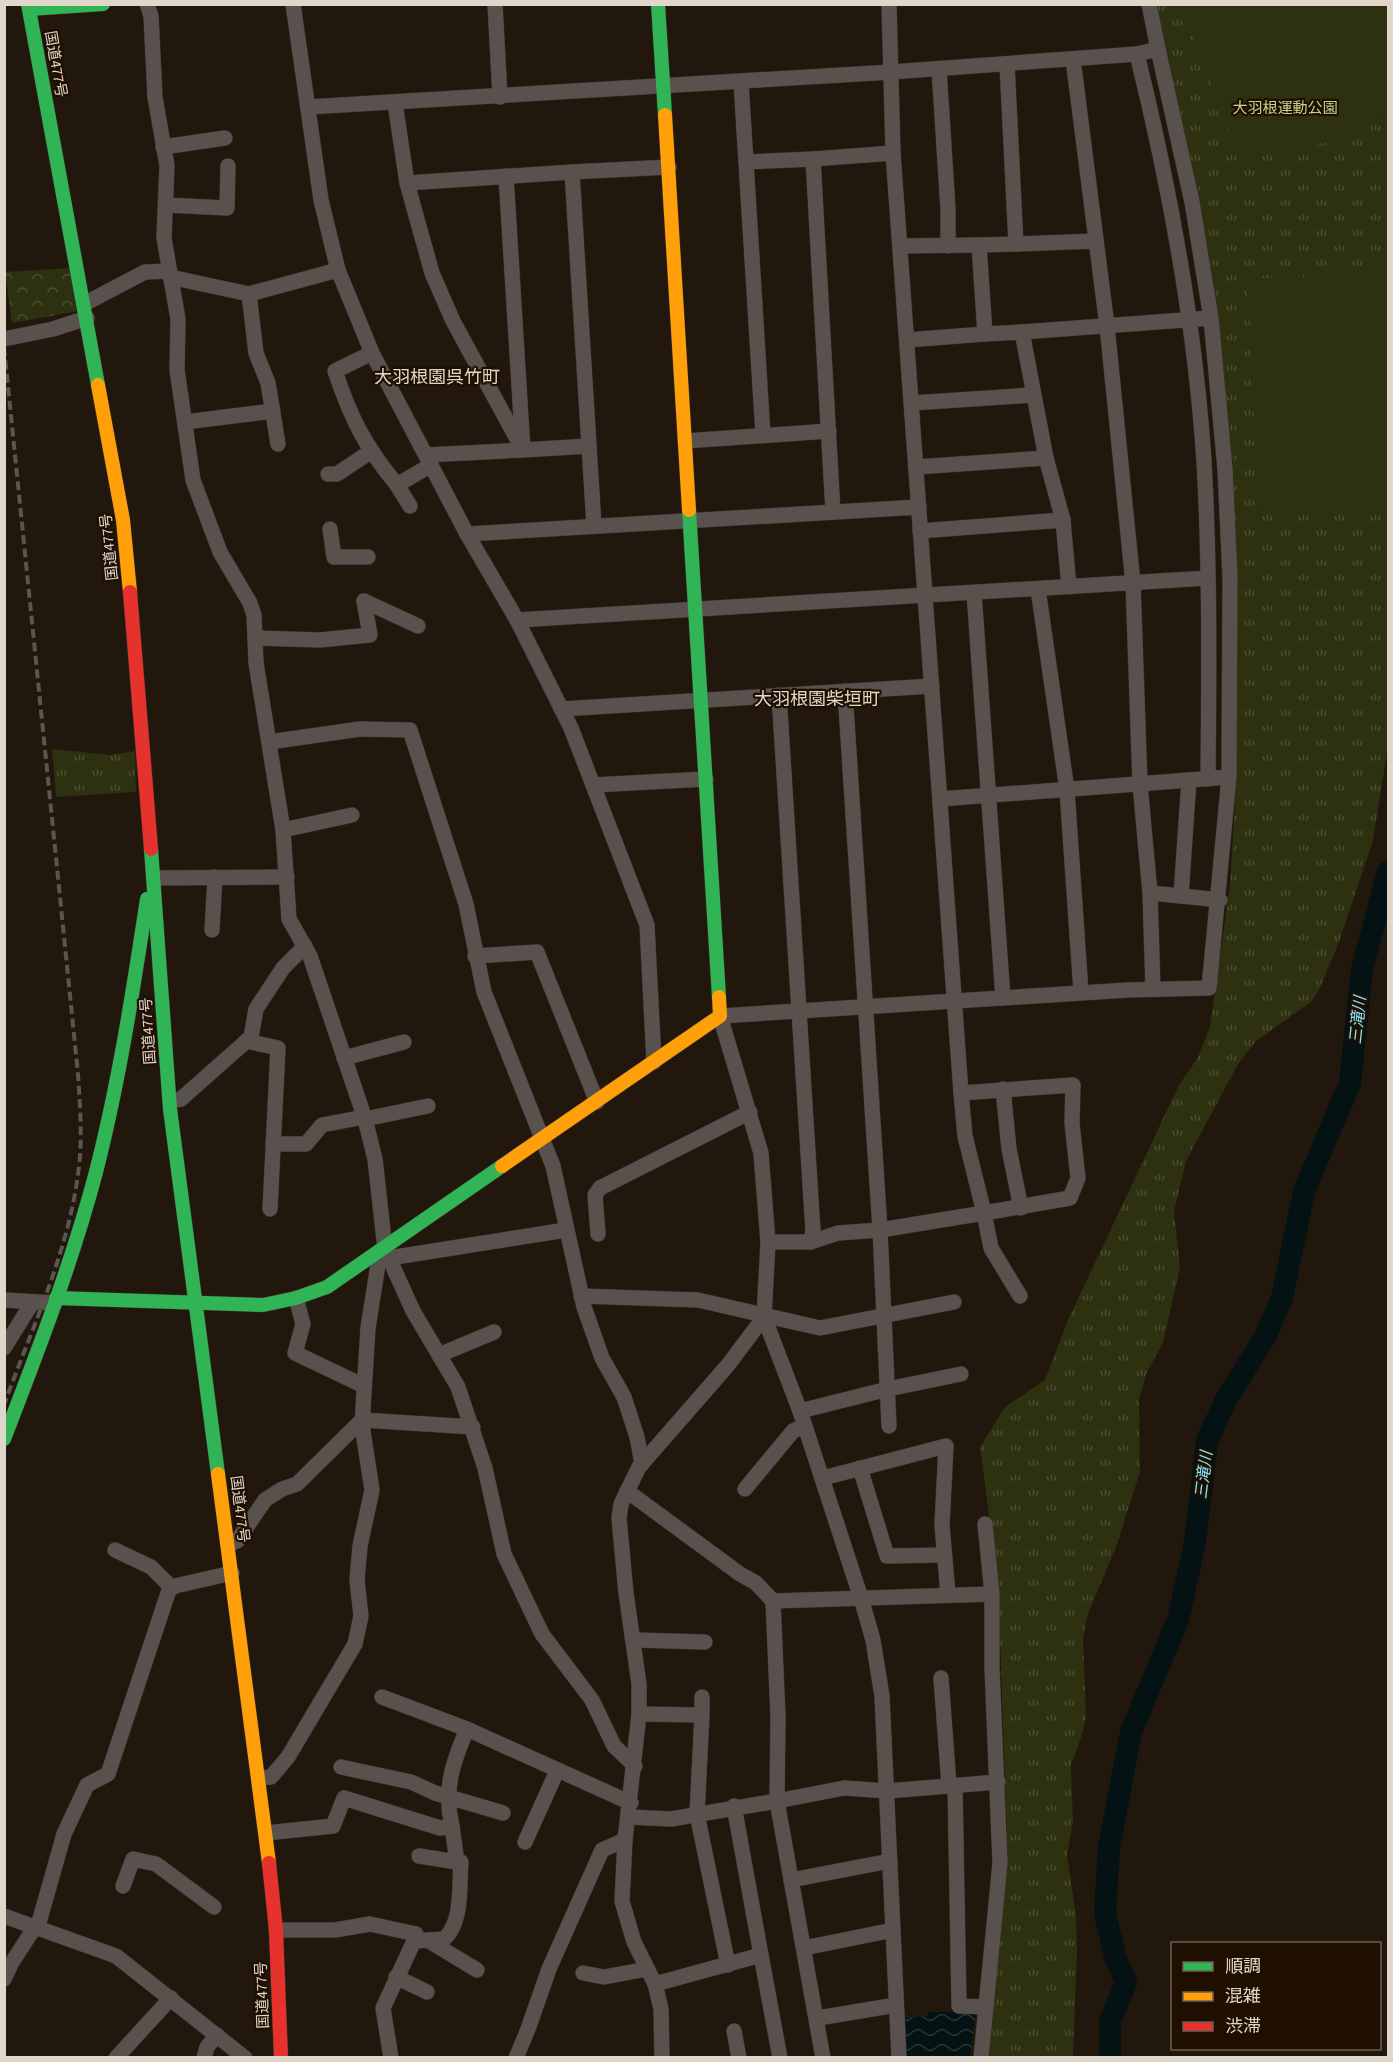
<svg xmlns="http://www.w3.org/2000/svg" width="1393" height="2062" font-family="'Source Sans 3','Noto Sans JP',sans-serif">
<defs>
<pattern id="grass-tufts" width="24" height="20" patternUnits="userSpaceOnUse" patternTransform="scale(1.5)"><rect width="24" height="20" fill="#2d3110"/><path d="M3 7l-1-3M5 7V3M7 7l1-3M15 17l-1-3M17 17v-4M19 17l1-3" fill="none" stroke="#4b4e31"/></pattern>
<pattern id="forest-crowns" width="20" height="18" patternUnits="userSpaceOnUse" patternTransform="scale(1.5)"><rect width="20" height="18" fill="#2d3110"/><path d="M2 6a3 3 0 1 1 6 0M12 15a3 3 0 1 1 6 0" fill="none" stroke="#4b4e31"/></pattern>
<pattern id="water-waves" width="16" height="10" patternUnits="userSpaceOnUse" patternTransform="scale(1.5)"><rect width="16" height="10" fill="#041214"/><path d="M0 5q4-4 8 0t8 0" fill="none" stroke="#283435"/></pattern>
</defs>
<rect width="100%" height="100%" fill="#21170d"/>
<g fill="url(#grass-tufts)">
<path d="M 1155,5 L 1388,5 L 1388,747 L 1373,840 L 1339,942 L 1319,990 L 1311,1002 L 1256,1041 L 1238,1064 L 1186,1161 L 1174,1211 L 1180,1268 L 1163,1343 L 1147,1372 L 1139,1399 L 1140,1472 L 1116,1547 L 1088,1614 L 1083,1637 L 1086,1718 L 1082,1735 L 1071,1765 L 1073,1821 L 1067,1855 L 1076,1916 L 1077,1949 L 1073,2057 L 989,2057 L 1007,1865 L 1007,1833 L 998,1582 L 980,1447 L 1005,1407 L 1045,1380 L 1068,1320 L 1179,1085 L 1197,1059 L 1210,1027 L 1230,886 L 1237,771 L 1232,471 L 1212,278 L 1178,107 Z"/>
<path d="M 52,749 L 111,755 L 135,751 L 136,792 L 56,797 Z"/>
</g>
<path fill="url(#forest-crowns)" d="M 70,268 L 78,311 L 12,323 L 5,272 Z"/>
<g fill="#2d3110">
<path d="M 1181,5 L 1388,5 L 1388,108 C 1361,144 1289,149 1246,158 L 1236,151 Z"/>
<path d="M 1388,273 L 1388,506 L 1258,512 L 1248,279 Z"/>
</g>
<path fill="url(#water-waves)" d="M 929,2012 L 976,2012 L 970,2057 L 905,2057 L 904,2018 L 928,2016 Z"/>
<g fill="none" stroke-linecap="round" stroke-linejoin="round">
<path stroke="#041214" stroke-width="22" d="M 1110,2058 L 1110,2021 L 1126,1983 L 1115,1956 L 1105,1913 L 1109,1847 L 1131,1732 L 1178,1620 L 1195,1542 L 1207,1441 L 1226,1400 L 1266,1335 L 1282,1298 L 1304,1191 L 1350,1083 L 1362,969 L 1388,872"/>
<defs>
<g id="street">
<path d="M 147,4 L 151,16 L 155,97 L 167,166 L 164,238 L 178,319 L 177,370 L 193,480 L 220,552 L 250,603 L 254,615 L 256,663 L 283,830 L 289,919 L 310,956 L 365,1119 L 375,1159 L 385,1249 L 413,1311 L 458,1387 L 485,1468 L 504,1554 L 542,1634 L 592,1700 L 614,1746 L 635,1766"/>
<path d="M 293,4 L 321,200 L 338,270 L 372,353 L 467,534 L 517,620 L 571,728 L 647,925 L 654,1062"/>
<path d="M 495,4 L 500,97"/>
<path d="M 1149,4 L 1158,49"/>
<path d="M 1137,54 L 1158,49 L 1192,202 L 1211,318"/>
<path d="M 1073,59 L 1107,326 L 1133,583 L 1140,784 L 1150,893 L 1153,989"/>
<path d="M 1007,64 L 1016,244 L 979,245 L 985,334 L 1022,332 L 1046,458 L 1063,520 L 1069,587"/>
<path d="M 939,69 L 948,209 L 948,246"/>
<path d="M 741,82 L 763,435"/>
<path d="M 395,103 L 407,183"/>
<path d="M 308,107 L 891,72 L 1137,54 C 1170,188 1195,324 1204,461 C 1210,567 1209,673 1208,779"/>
<path d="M 163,147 L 225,138"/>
<path d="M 813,159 L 893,153"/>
<path d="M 746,162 L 813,159 L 833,512"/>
<path d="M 572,172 L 669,167"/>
<path d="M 506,176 L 523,450 L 589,446"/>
<path d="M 166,205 L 227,208 L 228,166"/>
<path d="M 1016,244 L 1096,241"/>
<path d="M 900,246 L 979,245"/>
<path d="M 170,277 L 249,294 L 338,270"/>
<path d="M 249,294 L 256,353 L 268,383 L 278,444"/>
<path d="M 84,304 L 145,272 L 169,271"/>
<path d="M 1022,332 L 1211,318 L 1225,469 L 1230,577 L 1229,777"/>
<path d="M 4,339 L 53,329 L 87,318"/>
<path d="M 907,340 L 985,334"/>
<path d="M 372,353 L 335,371 C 351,419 365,446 397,485 L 431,465"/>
<path d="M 912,403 L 1033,395"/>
<path d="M 185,422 L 273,411"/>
<path d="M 685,441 L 829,431"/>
<path d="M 426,455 L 523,450 L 453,321 L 432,273 L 407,183 L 572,172 L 594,526"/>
<path d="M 916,467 L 1046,458"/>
<path d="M 328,474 L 337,474 L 370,452"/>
<path d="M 397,485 L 410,506"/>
<path d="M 330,529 L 334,557 L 368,557"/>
<path d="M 920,531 L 1063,520"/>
<path d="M 467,534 L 919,507"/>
<path d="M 1038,589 L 1067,790 L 1081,992"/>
<path d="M 974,593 L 1003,998"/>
<path d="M 364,601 L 418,626"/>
<path d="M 517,620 L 1208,578"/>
<path d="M 255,638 L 320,640 L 370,635 L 364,601"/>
<path d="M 845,691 L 880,1230 L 889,1426"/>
<path d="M 779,695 L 813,1231 L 811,1242"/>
<path d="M 561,709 L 932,686"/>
<path d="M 269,742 L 360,729 L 410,730 L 466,904 L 484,992 L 553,1166 L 584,1307 L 602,1358 L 624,1397 L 637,1437 L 642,1464"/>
<path d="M 593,785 L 706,779"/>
<path d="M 283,830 L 352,815"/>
<path d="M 154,878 L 287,877"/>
<path d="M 1150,893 L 1181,896 L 1189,780"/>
<path d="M 1181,896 L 1220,900"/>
<path d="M 212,930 L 215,877"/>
<path d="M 475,956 L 537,952 L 597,1102"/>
<path d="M 246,1041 L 278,1048 L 270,1209"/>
<path d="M 344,1058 L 404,1042"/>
<path d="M 1003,1089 L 1009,1149 L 1021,1208"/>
<path d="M 961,1093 L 1073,1085 L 1072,1123 L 1078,1178 L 1070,1198 L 984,1213 L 991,1248 L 1020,1296"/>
<path d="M 170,1101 L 181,1099 L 251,1037 L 256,1009 L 283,968 L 305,946"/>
<path d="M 365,1119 L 428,1106"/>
<path d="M 273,1144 L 306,1144 L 322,1125 L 364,1117"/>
<path d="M 598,1234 L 595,1195 L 600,1188 L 750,1112"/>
<path d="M 768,1242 L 811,1242 L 838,1233 L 880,1230 L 984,1213 L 965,1136 L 961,1093 L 893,153 L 889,4"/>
<path d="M 389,1258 L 566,1230"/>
<path d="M 581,1296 L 698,1300 L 820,1328 L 954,1302"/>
<path d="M 296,1298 L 303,1324 L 295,1353 L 364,1386"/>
<path d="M 4,1300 L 55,1303"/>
<path d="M 764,1317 L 800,1411 L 861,1598 L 873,1640 L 882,1696 L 899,2058"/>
<path d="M 4,1348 L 32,1303"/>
<path d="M 439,1355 L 494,1332"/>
<path d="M 800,1411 L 888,1389 L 961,1374"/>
<path d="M 860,1468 L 887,1556 L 944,1555"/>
<path d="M 823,1478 L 946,1446 L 942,1525 L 948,1594"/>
<path d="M 745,1489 L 793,1431 L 805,1426"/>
<path d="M 627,1491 L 740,1574 L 756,1583 L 773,1601 L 778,1717 L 777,1801 L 671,1819 L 629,1817"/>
<path d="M 985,1524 L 992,1594"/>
<path d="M 228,1545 L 237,1541 L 265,1500 L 282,1489 L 297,1484 L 362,1420 L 473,1427"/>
<path d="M 115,1550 L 151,1567 L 172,1588"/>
<path d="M 773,1601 L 992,1594 L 992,1668 L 1000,1863 L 981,2058"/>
<path d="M 635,1640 L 705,1642"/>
<path d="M 941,1678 L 949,1785"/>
<path d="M 382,1697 L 467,1729 L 631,1803"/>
<path d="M 639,1714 L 702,1715 L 697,1814 L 728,1965"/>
<path d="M 702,1715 L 702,1697"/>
<path d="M 341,1767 L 411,1782 L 435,1793 L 503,1813"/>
<path d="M 259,1778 L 271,1777 L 288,1757 L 355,1644 L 361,1616 L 357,1580 L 360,1546 L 372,1490 L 362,1425 L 368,1328 L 380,1252"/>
<path d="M 955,1785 L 959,2006 L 986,2007"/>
<path d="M 734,1806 L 761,1955"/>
<path d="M 452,1826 C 443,1790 453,1762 467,1729"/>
<path d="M 266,1833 L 333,1826 L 344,1798 L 440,1828 L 452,1826 L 457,1862 L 461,1862 C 459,1885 463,1923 444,1939 L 414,1941 L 416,1934 L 370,1924 L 335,1930 L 276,1930"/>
<path d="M 525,1842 L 557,1771"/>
<path d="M 419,1856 L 457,1862"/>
<path d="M 791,1880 L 890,1861"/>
<path d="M 123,1886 L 133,1859 L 156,1864 L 214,1907"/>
<path d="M 4,1916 L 116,1956 L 245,2058"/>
<path d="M 429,1941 L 477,1970"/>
<path d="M 804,1948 L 893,1930"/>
<path d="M 583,1973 L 604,1977 L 647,1969"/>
<path d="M 396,1977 L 427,1992"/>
<path d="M 4,1979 L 11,1964 L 40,1919 L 64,1834 L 87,1785 L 108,1774 L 169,1590 L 175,1586 L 232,1573"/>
<path d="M 655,1984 L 761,1955 L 780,2058"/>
<path d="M 818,2018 L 896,2005"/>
<path d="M 734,2031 L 739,2058"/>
<path d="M 116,2058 L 171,1998"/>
<path d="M 204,2058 L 207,2047 L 217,2035"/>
<path d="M 391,2058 L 383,2008 L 414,1941"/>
<path d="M 516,2058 L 528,2029 L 549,1969 L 602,1850 L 625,1840"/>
<path d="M 662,2058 L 661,2009 L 655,1984 L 634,1942 L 622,1901 L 625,1840 L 639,1714 L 639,1684 L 626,1593 L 619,1518 L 621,1504 L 639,1467 L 728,1365 L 764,1317 L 768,1242 L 761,1153 L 720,1016 L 1128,990 L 1209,988 L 1229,777 L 940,799"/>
<path d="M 823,2058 L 777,1801 L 844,1788 L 887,1791 L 998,1782"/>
</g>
<g id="fast">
<path d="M 28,4 L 98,385"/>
<path d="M 658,4 L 665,115"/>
<path d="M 29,9 L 103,4"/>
<path d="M 689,510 L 719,997"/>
<path d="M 151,849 L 170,1109 L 218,1474"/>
<path d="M 56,1298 L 263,1305 L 296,1298 L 327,1287 L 502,1166"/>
<path d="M 4,1439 C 38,1351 72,1263 96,1172 C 119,1082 133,991 147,899"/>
</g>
<g id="slow">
<path d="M 665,115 L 689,510"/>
<path d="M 98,385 L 123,520 L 130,592"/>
<path d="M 502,1166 L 720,1016 L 719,997"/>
<path d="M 218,1474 L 269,1863"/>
</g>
<g id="jam">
<path d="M 130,592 L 151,849"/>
<path d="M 269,1863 L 276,1930 L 281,2058"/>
</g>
</defs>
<use href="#street" stroke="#3a3229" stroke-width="16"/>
<use href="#fast" stroke="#3a3229" stroke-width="15"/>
<use href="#slow" stroke="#3a3229" stroke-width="15"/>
<use href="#jam" stroke="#3a3229" stroke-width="15"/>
<use href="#street" stroke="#59514e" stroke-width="15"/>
<use href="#fast" stroke="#30b455" stroke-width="14"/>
<use href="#slow" stroke="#ff9f0a" stroke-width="14"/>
<use href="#jam" stroke="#e5322d" stroke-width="14"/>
<path stroke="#5c544e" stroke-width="4" stroke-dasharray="9 4.5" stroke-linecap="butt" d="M 4,347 L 78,1074 C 80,1107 83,1141 78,1174 C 68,1253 31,1330 4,1405"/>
</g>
<g text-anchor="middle" stroke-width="4.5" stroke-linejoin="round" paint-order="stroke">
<g font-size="15" fill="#e1d6ca" stroke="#1f0f00">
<text transform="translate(56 64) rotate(80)" y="5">国道477号</text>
<text transform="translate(109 547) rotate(-96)" y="5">国道477号</text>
<text transform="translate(148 1031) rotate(-94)" y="5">国道477号</text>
<text transform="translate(240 1509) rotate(83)" y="5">国道477号</text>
<text transform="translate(262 1995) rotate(-92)" y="5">国道477号</text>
</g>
<g font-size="15" fill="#c6d58d" stroke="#1f0f00">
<text x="1285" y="113">大羽根運動公園</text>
</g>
<g font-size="16" font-style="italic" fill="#88e9fb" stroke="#1f0f00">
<text transform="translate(1357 1020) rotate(-84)" y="6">三滝川</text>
<text transform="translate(1203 1475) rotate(-83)" y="6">三滝川</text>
</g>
<g font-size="18" fill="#e1d6ca" stroke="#1f0f00">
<text x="437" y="383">大羽根園呉竹町</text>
<text x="817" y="705">大羽根園柴垣町</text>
</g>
</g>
<rect width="1393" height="2062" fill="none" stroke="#e1d6ca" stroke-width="12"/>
<rect x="1171" y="1942" width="210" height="108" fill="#1f0f00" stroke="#6d5f51" stroke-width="1.5"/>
<rect x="1183" y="1962" width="30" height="9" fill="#30b455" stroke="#6d5f51" stroke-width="1.5"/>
<text x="1225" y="1972" font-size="18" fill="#e1d6ca">順調</text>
<rect x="1183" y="1992" width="30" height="9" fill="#ff9f0a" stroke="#6d5f51" stroke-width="1.5"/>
<text x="1225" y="2002" font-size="18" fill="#e1d6ca">混雑</text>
<rect x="1183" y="2022" width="30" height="9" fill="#e5322d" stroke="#6d5f51" stroke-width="1.5"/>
<text x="1225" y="2032" font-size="18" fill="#e1d6ca">渋滞</text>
</svg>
